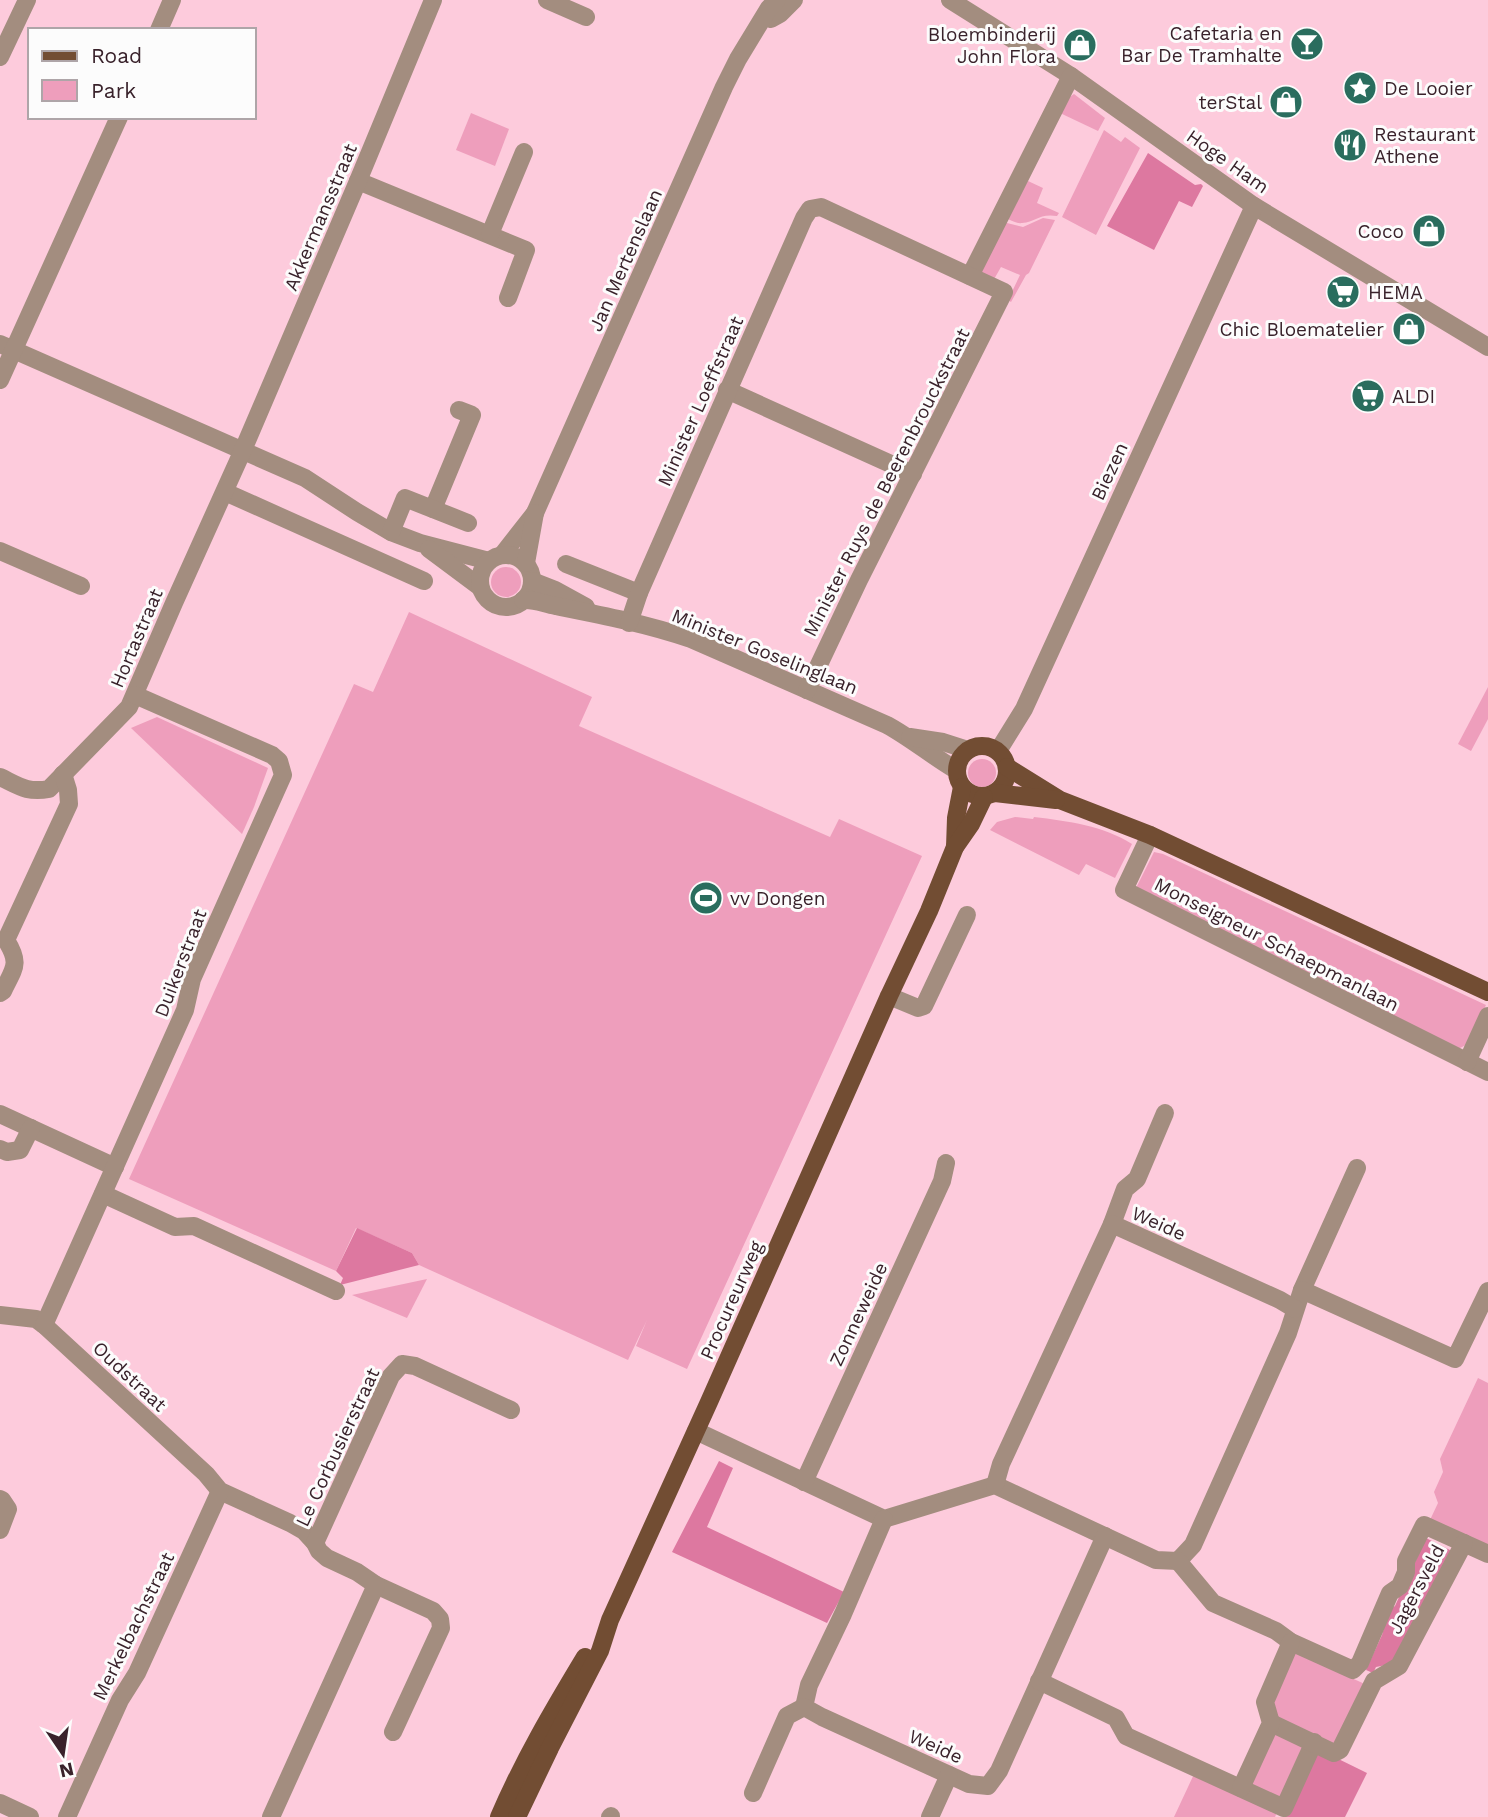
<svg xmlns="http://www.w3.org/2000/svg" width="1488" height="1817" font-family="'Work Sans',sans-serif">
<rect width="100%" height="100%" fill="#fdcbdc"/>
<g fill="#ee9ebc">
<path d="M 1074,94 L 1105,118 L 1098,131 L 1060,113 L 1067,99 Z"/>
<path d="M 471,113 L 509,129 L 495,166 L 456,150 Z"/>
<path d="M 1104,130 L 1121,142 L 1125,137 L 1140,148 L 1096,235 L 1062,217 Z"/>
<path d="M 1028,181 L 1043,188 L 1037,203 L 1059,213 L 1057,216 C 1039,213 1036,222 1022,223 C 1017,224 1011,220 1005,218 Z"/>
<path d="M 1043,218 L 1055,220 L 1029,273 L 1026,275 L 1011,302 L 1008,300 L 1020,275 L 1001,267 L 993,281 L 981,273 L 1003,222 L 1023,227 Z"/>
<circle cx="506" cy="582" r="15"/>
<path d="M 409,612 L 592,697 L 579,726 L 830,837 L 839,819 L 922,856 L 687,1369 L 636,1346 L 647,1320 L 628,1360 L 419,1265 L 412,1253 L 356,1228 L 336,1271 L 129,1179 L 354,684 L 373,692 Z"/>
<path d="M 1488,687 L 1488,719 L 1471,751 L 1458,744 Z"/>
<path d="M 157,717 L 268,768 L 254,807 L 242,834 L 131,728 Z"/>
<circle cx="982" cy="773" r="14"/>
<path d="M 1015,817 L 1033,819 L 1034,817 C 1068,821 1104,826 1132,844 L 1115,878 L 1086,864 L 1079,875 L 990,830 L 997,822 Z"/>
<path d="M 1154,852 L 1163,854 L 1486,1005 L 1466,1045 L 1458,1049 L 1136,888 Z"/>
<path d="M 427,1279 L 407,1318 L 352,1295 Z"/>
<path d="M 1478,1378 L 1488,1383 L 1488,1548 L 1430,1520 L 1438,1503 L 1434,1492 L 1443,1472 L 1440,1459 Z"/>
<path d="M 1294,1652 L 1367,1685 L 1336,1748 L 1278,1720 L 1271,1703 Z"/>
<path d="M 1274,1728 L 1308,1745 L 1282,1802 L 1248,1786 Z"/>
<path d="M 1195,1772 L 1278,1810 L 1275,1817 L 1174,1817 Z"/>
</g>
<g fill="#dd78a0">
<path d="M 1148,153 L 1195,185 L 1201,184 L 1203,186 L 1192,207 L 1179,201 L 1154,250 L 1107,226 Z"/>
<path d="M 357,1228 L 412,1253 L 419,1265 L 340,1285 L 343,1278 L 336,1271 Z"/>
<path d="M 719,1461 L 733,1468 L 707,1527 L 844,1592 L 827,1623 L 672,1552 Z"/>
<path d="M 1426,1538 L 1452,1551 L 1396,1663 L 1376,1667 L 1373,1673 L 1366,1670 L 1382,1635 L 1389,1610 L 1395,1606 Z"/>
<path d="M 1316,1748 L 1367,1773 L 1345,1817 L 1285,1817 Z"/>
</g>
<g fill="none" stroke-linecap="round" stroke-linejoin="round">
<g stroke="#a38d7f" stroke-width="18">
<path d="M 547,0 L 586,17"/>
<path d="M 950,0 L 1071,76 L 1254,206 L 1488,347"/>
<path d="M 771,19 L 780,14 L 794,0"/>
<path d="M 159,30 L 172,0"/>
<path d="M 0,57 L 27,0"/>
<path d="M 358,181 L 526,250 L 508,298"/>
<path d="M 490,234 L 524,152"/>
<path d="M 970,276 L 1071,76"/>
<path d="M 0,344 L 305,478 L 357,512 L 391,532 L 420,543 L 489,561"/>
<path d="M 0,380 L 119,117"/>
<path d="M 727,390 L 913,474"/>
<path d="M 225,492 L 424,581"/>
<path d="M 433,509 L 472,415 L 459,410"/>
<path d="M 391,532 L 405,498 L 468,523"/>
<path d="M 429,549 L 480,587"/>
<path d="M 0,551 L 81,586"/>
<path d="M 502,555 L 535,513 L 724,87 L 738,59 L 769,8 L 777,0"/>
<circle cx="506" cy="581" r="26"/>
<path d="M 526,563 L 535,513"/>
<path d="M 566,564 L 639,593"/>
<path d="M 532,581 L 555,590 L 586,607"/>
<path d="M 523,600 C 535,599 544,604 556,606 C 601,615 647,624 691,639 L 887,725 C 911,738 932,756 956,770"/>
<path d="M 629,623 L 639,593 L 804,218 L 810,209 L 821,207 L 1004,292 L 859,580 L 807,690"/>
<path d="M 910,737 L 943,742 L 968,750"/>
<path d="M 998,751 L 1024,709 L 1254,206"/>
<path d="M 0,777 C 19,786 27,793 49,789 L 129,707 L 174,603 L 243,450 L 358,181 L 433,0"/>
<path d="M 1150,835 L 1124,890 L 1488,1072"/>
<path d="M 6,940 L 69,804 L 68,790 L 63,774"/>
<path d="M 0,993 L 3,991 C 14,968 21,964 6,940"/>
<path d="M 889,996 L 918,1008 L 924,1006 L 967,915"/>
<path d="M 1467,1062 L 1488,1016"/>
<path d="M 0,1114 L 115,1167"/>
<path d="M 0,1149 L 7,1152 L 20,1150 L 31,1128"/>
<path d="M 103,1194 L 175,1227 L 194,1226 L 336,1291"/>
<path d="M 1112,1224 L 1125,1189 L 1137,1179 L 1165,1113"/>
<path d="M 1302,1290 L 1357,1168"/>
<path d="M 0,1315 L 36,1319 L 44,1325 L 206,1474 L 220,1491 L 290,1523 L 304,1531 L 315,1543 L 319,1551 L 327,1558 L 357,1572 L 376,1585 L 433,1611 L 440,1619 L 441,1628 L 393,1732"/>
<path d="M 44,1325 L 185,1010 L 192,979 L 283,775 L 279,761 L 272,755 L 135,695"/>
<path d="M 696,1431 L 884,1519 L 995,1485 L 1156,1560 L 1178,1561 L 1193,1545 L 1288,1333 L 1302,1290 L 1455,1359 L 1488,1291"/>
<path d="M 804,1482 L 942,1181 L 946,1163"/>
<path d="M 995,1485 L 1001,1464 L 1112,1224 L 1280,1300 L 1295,1309"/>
<path d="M 0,1499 L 2,1500 L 8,1509 L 0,1530"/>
<path d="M 884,1519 L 843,1614 L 809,1685 L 804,1707 L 822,1717 L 969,1784 L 988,1786 L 999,1771 L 1105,1536"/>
<path d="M 315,1543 L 391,1376 L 402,1364 L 415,1366 L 511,1410"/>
<path d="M 1178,1561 L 1213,1603 L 1276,1631 L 1291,1642 L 1353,1670 L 1360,1663 L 1390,1593 L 1400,1586 L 1406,1572 L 1406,1561 L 1424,1525 L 1488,1554"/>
<path d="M 1039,1681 L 1116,1718 L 1126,1736 L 1284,1808 L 1314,1742"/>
<path d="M 1271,1723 L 1334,1753 L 1340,1750 L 1374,1681 L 1399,1666 L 1464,1543"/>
<path d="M 1241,1788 L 1271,1723 L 1265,1702 L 1291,1642"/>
<path d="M 753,1793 L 787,1716 L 804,1707"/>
<path d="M 0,1803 L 30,1817"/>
<path d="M 67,1817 L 120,1700 L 137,1673 L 220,1491"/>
<path d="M 271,1817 L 376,1585"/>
<path d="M 610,1817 L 611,1816"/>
<path d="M 930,1817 L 949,1775"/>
</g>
<g stroke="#724d33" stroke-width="18">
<circle cx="982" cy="771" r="25"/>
<path d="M 1007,767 L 1060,800 L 1150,835 L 1488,992"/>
<path d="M 995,793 L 1056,800"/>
<path d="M 955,847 L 956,818 L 962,787"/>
<path d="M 499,1817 C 523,1761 553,1710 585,1657"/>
<path d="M 517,1817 L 550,1748 L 600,1651 L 610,1620 L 709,1402 L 889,996 L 929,911 L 955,847 L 971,824 L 984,797"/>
</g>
</g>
<defs>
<symbol id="bar-disc" viewBox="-11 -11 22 22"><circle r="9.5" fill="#2a6d5e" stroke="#fcfcfc"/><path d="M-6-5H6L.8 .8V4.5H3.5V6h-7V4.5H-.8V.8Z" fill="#fff"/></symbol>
<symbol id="shop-disc" viewBox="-11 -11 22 22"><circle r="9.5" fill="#2a6d5e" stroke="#fcfcfc"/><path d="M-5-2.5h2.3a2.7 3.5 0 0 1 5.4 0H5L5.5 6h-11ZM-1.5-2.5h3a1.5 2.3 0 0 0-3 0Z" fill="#fff"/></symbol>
<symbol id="sight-disc" viewBox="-11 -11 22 22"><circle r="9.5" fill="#2a6d5e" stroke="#fcfcfc"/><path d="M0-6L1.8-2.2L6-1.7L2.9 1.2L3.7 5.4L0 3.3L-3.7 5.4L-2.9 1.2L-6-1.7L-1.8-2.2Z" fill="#fff"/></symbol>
<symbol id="restaurant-disc" viewBox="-11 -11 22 22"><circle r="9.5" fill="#2a6d5e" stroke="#fcfcfc"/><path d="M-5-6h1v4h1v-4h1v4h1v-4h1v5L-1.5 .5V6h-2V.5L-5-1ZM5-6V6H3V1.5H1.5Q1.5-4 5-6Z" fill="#fff"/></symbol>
<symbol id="supermarket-disc" viewBox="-11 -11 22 22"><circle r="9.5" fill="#2a6d5e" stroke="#fcfcfc"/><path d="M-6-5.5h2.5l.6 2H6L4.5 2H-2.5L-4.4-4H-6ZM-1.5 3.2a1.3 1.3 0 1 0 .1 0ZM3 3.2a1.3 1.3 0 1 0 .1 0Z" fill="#fff"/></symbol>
<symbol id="stadium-disc" viewBox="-11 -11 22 22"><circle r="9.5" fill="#2a6d5e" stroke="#fcfcfc"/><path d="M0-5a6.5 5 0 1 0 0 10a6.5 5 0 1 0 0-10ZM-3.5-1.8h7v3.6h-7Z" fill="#fff"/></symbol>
</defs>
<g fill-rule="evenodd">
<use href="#bar-disc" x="1288" y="25" width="38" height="38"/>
<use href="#shop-disc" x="1061" y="26" width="38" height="38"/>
<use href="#sight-disc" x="1341" y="69" width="38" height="38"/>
<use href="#shop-disc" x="1267" y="83" width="38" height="38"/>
<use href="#restaurant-disc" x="1331" y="126" width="38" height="38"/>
<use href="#shop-disc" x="1410" y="212" width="38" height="38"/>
<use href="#supermarket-disc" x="1324" y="273" width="38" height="38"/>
<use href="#shop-disc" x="1390" y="310" width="38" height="38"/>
<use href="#supermarket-disc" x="1349" y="377" width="38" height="38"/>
<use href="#stadium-disc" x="687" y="879" width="38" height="38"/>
</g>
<g text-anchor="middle" stroke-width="6" stroke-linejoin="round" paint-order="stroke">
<g font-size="19" fill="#39222b" stroke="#fcfcfc" text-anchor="end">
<text x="1282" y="40">Cafetaria en<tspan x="1282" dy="22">Bar De Tramhalte</tspan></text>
<text x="1056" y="41">Bloembinderij<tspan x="1056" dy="22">John Flora</tspan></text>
<text x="1384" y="95" text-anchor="start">De Looier</text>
<text x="1262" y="109">terStal</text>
<text x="1374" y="141" text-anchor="start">Restaurant<tspan x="1374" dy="22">Athene</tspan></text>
<text x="1404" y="238">Coco</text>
<text x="1368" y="299" text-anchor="start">HEMA</text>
<text x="1384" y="336">Chic Bloematelier</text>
<text x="1392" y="403" text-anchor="start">ALDI</text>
<text x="730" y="905" text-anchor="start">vv Dongen</text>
</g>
<g font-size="19" fill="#39222b" stroke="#fcfcfc">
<text transform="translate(1228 161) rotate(35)" y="7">Hoge Ham</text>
<text transform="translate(320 217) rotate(-67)" y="7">Akkermansstraat</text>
<text transform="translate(625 260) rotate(-66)" y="7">Jan Mertenslaan</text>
<text transform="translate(700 401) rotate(-66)" y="7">Minister Loeffstraat</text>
<text transform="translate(1109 471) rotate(-65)" y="7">Biezen</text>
<text transform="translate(886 482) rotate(-63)" y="7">Minister Ruys de Beerenbrouckstraat</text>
<text transform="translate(136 638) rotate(-67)" y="7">Hortastraat</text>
<text transform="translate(765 651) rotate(22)" y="7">Minister Goselinglaan</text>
<text transform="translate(1277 944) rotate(27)" y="7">Monseigneur Schaepmanlaan</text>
<text transform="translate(180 963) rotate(-69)" y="7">Duikerstraat</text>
<text transform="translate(1159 1223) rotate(24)" y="7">Weide</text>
<text transform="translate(731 1300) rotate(-66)" y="7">Procureurweg</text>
<text transform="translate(858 1314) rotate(-65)" y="7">Zonneweide</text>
<text transform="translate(130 1376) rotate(43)" y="7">Oudstraat</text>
<text transform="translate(337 1447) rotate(-65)" y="7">Le Corbusierstraat</text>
<text transform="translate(1416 1589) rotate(-62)" y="7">Jagersveld</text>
<text transform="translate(133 1626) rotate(-64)" y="7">Merkelbachstraat</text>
<text transform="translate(936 1746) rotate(24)" y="7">Weide</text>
</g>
</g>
<rect x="28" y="28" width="228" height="91" fill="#fcfcfc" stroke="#aea5a8" stroke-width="2"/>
<rect x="42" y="51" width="35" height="10" fill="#724d33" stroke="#aea5a8" stroke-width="2"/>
<text x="91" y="63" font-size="21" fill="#39222b">Road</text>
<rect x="42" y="80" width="35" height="21" fill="#ee9ebc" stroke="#aea5a8" stroke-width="2"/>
<text x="91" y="98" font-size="21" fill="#39222b">Park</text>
<g transform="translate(63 1754) rotate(167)" stroke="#fcfcfc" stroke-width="5" paint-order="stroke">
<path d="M0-5L12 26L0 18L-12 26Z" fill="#39222b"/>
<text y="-10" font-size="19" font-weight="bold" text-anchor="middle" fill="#39222b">N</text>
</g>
</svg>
